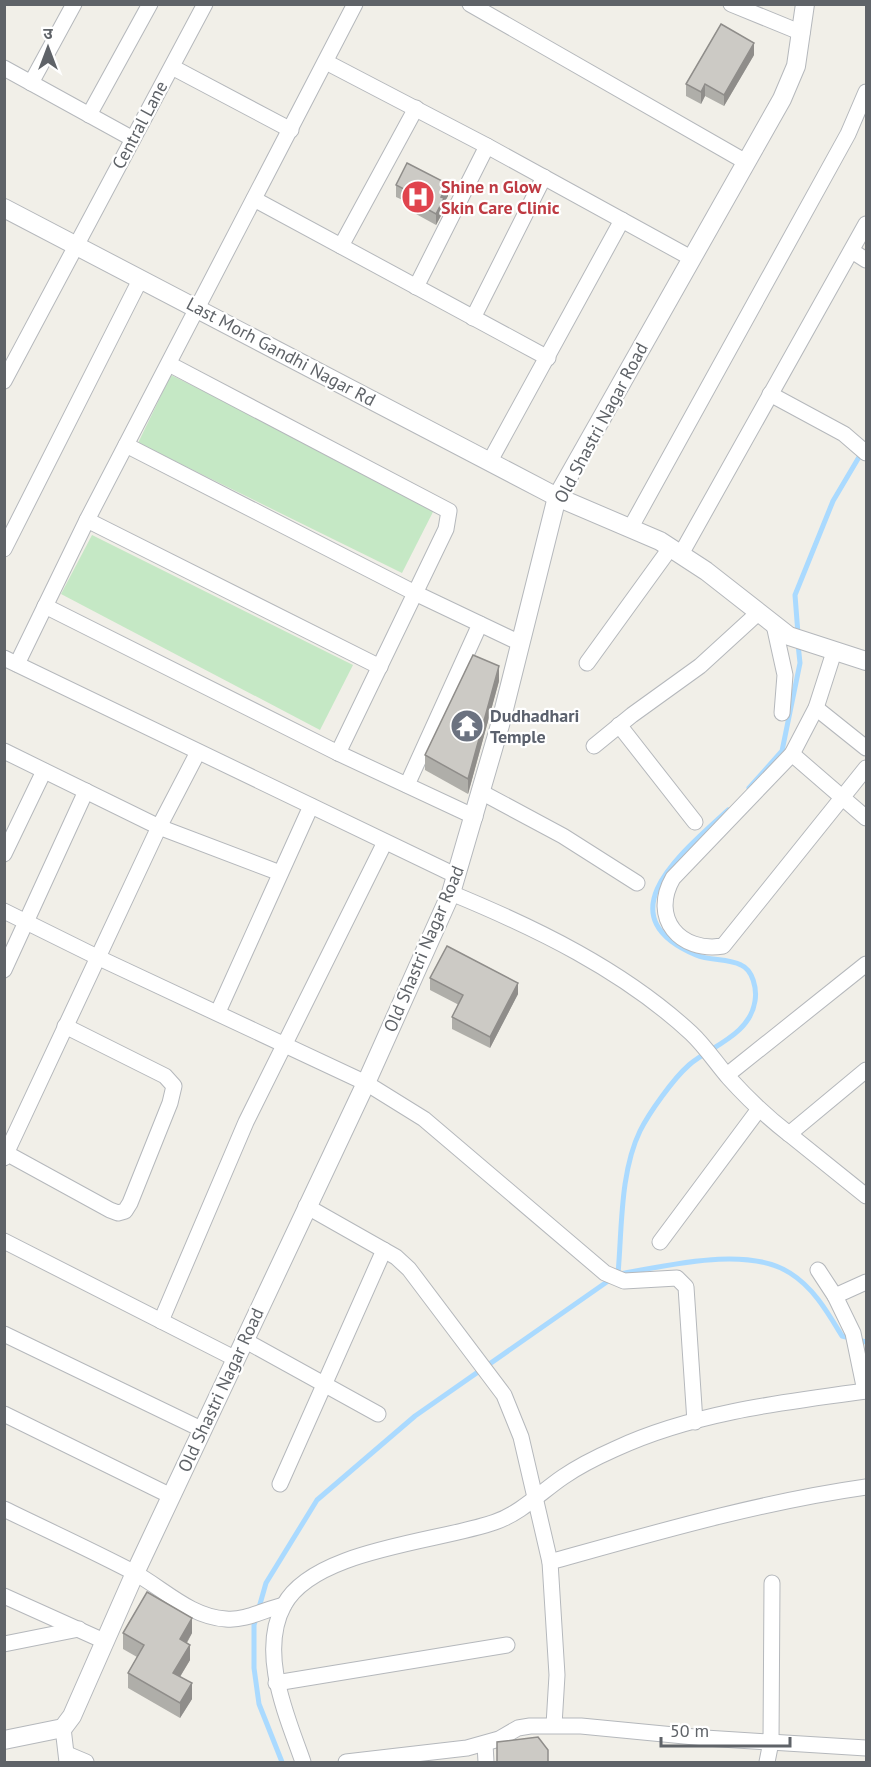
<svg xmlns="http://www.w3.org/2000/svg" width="871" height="1767" font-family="'PT Sans','Noto Sans Devanagari',sans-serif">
<rect width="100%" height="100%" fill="#f1efe8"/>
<g fill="#c5e8c5">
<path d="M 171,375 L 436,506 L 402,573 L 138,443 Z"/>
<path d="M 92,535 L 353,665 L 320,730 L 61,594 Z"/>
</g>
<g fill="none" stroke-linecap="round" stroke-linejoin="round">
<g stroke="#aadaff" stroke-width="5">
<path d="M 798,634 L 795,595 L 833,501 L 862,452"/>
<path d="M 749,788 L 782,751 L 800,663 L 798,644"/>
<path d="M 618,1274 C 622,1229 620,1172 640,1131 C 649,1113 673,1079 689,1065 C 711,1046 750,1035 755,1001 C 757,989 753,970 741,965 C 728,958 710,961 696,955 C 602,915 684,851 728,810"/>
<path d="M 619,1274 C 666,1266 747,1245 790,1273 C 814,1288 828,1313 842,1336 L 866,1342"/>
<path d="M 282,1762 L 259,1704 L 254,1668 L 254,1625 L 266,1583 L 317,1500 L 415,1416 L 611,1279"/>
</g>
<defs>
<g id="minor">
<path d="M 470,4 L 746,162"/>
<path d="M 731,4 L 802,33"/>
<path d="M 326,62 L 487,146 L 691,258"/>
<path d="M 172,67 L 291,130"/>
<path d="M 4,68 L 133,139"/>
<path d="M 31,83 L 74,4"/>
<path d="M 89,115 L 150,4"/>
<path d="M 254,199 L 548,358"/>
<path d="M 341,246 L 416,108"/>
<path d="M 852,251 L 866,260"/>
<path d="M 416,287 L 487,146"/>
<path d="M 473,318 L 544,177"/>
<path d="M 169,364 L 449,511 L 446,529 L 338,753"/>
<path d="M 4,381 L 205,4"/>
<path d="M 770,394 L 844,434 L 866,453"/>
<path d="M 126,445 L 415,593 L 520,643"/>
<path d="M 490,461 L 622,220"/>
<path d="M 87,520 L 380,667"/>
<path d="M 631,527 L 848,134 L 866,92"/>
<path d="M 4,549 L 140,280"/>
<path d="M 681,554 L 866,224"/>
<path d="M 45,606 L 338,753 L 475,817"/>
<path d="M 774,625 L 785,675 L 782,713"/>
<path d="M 834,652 L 816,708 L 792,754 L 673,878 C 650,918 680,953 723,946 L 866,768"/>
<path d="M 4,658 L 457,876"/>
<path d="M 587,663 L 671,547"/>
<path d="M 17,664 L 87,520 L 355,4"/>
<path d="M 816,708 L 866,748"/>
<path d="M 619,725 L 695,822"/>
<path d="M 594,746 L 632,715 L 700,666 L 758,613"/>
<path d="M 4,751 L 159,827 L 198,752"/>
<path d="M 792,754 L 866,818"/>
<path d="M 407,785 L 480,624"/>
<path d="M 481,792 L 563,836 L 637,883"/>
<path d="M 4,854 L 44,771"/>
<path d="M 451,893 C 536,928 623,970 691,1033 C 705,1046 716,1063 729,1078 C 748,1099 767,1117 789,1134"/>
<path d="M 4,911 L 97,957 L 366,1083 L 424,1119 L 605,1273 L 624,1281 L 677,1278 L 686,1287 L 695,1422"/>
<path d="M 4,970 L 86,791"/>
<path d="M 218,1012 L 311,806"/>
<path d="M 866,1070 L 789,1134 L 866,1196"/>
<path d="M 727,1075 L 866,964"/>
<path d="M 6,1153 L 110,1210 L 118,1213 L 125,1211 L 130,1203 L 170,1103 L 174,1086 L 165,1076 L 65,1026"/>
<path d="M 4,1158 L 159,827 L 280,873"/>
<path d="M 306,1206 L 396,1257 L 409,1269 L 504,1395 L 521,1437 L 550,1562 L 557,1675 L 554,1725"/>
<path d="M 4,1241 L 236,1359"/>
<path d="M 660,1242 L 759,1109"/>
<path d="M 818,1270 L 835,1296"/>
<path d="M 161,1321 L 246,1122 L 385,842"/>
<path d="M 4,1334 L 203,1430"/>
<path d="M 244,1340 L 378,1414"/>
<path d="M 865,1391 L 853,1333 L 835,1296 L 866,1282"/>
<path d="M 4,1414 L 171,1496"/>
<path d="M 280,1484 L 384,1250"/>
<path d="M 4,1509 C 47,1530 91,1550 133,1572 C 163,1588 190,1617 226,1619 C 246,1621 265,1609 284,1605"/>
<path d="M 550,1562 C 654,1533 760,1502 866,1487"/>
<path d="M 4,1596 L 104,1641"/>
<path d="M 4,1644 L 79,1629"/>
<path d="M 276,1683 L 507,1645"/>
<path d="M 63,1728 L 67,1762"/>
<path d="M 485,1744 L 486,1762"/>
<path d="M 67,1754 L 86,1762"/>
<path d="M 303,1762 C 287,1716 258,1653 284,1605 C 314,1549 439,1542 495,1522 C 521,1513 541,1492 563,1477 C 579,1466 597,1457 615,1449 C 692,1413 783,1402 866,1391"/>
<path d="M 346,1762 L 467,1748 L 499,1739 L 518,1728 L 530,1726 L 581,1726 L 705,1738 L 866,1748"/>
<path d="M 767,1762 L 771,1742 L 772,1583"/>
</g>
<g id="tertiary">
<path d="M 4,208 L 557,497 L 660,541 L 706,571 L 789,636 L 866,661"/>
<path d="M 4,1740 L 63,1728 L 72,1716 L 135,1573 L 366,1083 L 451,893 L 500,725 L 557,497 L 782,99 L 796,66 L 805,4"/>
</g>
</defs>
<use href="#minor" stroke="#b5b8bc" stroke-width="17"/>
<use href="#tertiary" stroke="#b5b8bc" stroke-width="20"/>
<use href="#minor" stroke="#fff" stroke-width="15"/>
<use href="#tertiary" stroke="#fff" stroke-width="18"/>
</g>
<g fill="#afaea9">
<path d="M 754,55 L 724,106 L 705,96 L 701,104 L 686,96 L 686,84 Z"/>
<path d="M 396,185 L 448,196 L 444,203 L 444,210 L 436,225 L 407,209 L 407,202 L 396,197 Z"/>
<path d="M 499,681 L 468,794 L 425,770 L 425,755 Z"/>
<path d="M 430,978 L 518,994 L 490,1048 L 452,1029 L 452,1017 L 459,1005 L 430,990 Z"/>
<path d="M 123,1633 L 192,1633 L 187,1643 L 190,1660 L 180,1677 L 192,1699 L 180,1718 L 128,1688 L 128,1673 L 137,1657 L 123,1649 Z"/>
</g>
<g fill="#8f8d8a">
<path d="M 754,43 L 754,55 L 724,106 L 724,95 Z"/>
<path d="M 705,84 L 705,96 L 701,104 L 701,92 Z"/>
<path d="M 448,184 L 448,196 L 444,203 L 444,210 L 436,225 L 436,214 L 441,197 Z"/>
<path d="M 499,666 L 499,681 L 468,794 L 468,779 Z"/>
<path d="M 518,983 L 518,994 L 490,1048 L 490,1037 Z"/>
<path d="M 192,1618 L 192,1633 L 180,1654 L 180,1639 Z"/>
<path d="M 190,1645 L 190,1660 L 173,1688 L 173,1673 Z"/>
<path d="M 192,1683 L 192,1699 L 180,1718 L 180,1703 Z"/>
</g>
<g fill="#cccac5" stroke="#8f8d8a" stroke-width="1.5">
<path d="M 721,24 L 754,43 L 724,95 L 705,84 L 701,92 L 686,84 Z"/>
<path d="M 407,163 L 448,184 L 441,197 L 444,198 L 436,214 L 407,198 L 410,192 L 396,185 Z"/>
<path d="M 473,655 L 499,666 L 468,779 L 425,755 Z"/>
<path d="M 447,946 L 518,983 L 490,1037 L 452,1017 L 463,995 L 430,978 Z"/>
<path d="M 147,1592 L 192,1618 L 180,1639 L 190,1645 L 173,1673 L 192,1683 L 180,1703 L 128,1673 L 144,1645 L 123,1633 Z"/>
<path d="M 538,1737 L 548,1750 L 548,1762 L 497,1762 L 497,1742 Z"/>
</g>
<defs>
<symbol id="hospital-disc" viewBox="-11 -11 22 22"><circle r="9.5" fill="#e0444e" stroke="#fff"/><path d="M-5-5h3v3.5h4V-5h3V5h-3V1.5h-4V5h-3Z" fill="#fff"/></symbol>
<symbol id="temple-disc" viewBox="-11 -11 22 22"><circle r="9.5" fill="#6b7280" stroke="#fff"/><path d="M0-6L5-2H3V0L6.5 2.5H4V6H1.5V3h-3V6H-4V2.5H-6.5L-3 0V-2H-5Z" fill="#fff"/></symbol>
</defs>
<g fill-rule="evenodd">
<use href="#hospital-disc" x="399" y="178" width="38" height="38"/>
<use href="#temple-disc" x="448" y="707" width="38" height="38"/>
</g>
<g text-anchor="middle" stroke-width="4.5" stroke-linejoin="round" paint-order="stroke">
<g font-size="18" fill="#5f6368" stroke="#fff">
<text transform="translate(140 125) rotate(-62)" y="6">Central Lane</text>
<text transform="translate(281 352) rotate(28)" y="6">Last Morh Gandhi Nagar Rd</text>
<text transform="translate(601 423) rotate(-62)" y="6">Old Shastri Nagar Road</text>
<text transform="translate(424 949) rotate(-67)" y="6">Old Shastri Nagar Road</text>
<text transform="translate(221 1390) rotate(-65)" y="6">Old Shastri Nagar Road</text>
</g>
<g font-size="18" font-weight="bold" fill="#be3a42" stroke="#fff" text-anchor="start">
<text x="441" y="193">Shine n Glow<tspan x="441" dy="21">Skin Care Clinic</tspan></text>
</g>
<g font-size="18" font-weight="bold" fill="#5b616d" stroke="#fff" text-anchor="start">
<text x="490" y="722">Dudhadhari<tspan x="490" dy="21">Temple</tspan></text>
</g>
</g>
<rect width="871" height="1767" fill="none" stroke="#5f6368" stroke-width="12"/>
<g transform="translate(48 48)" stroke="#ffffff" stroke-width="4.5" paint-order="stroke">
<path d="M0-4.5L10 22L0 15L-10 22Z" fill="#5f6368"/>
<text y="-9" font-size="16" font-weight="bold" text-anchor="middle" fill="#5f6368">उ</text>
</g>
<path d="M661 1737v9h129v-9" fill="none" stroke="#5f6368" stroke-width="3"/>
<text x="670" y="1737" font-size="18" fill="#5f6368" stroke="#ffffff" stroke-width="4.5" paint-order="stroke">50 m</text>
</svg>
